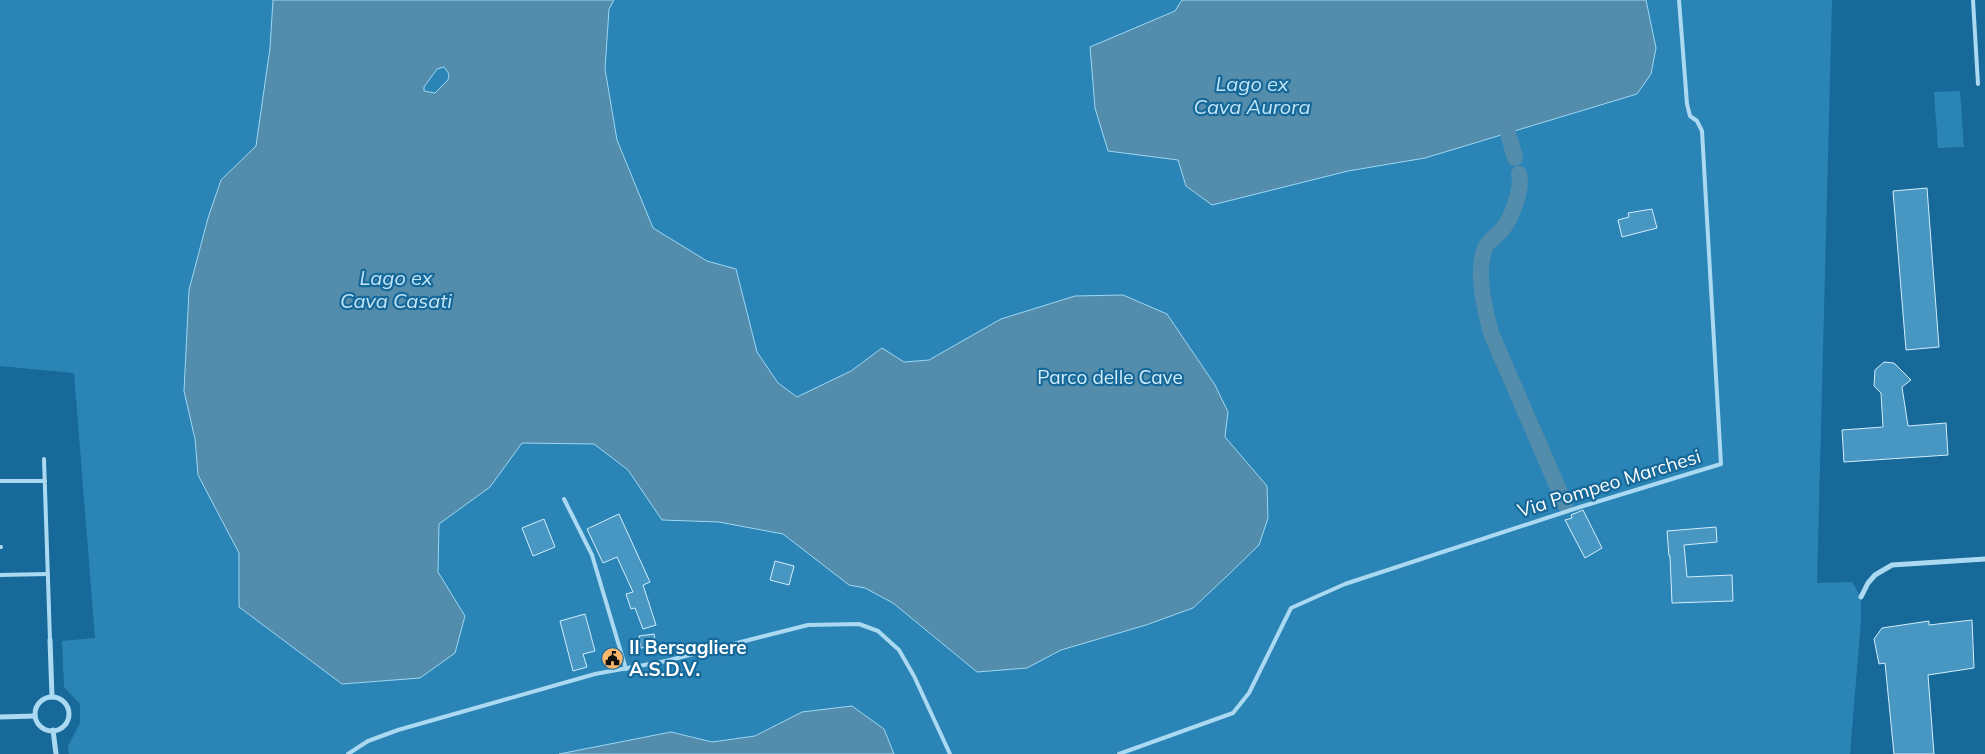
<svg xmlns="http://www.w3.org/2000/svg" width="1985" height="754" font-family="Mulish,sans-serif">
<rect width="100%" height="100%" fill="#176999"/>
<g fill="#2a85b6">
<path d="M 0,0 L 1832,0 L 1817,583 L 1852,582 L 1861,597 L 1861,621 L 1850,754 L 894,754 L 884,729 L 802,712 L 755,736 L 712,742 L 671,732 L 559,754 L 69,754 L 68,746 L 80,723 L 80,704 L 64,687 L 62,641 L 95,638 L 74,373 L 0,366 Z"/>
<path d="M 1960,91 L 1964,147 L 1938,148 L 1934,92 Z"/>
</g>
<g fill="#548cac" stroke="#9dd7f4" fill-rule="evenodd">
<path d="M 273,0 L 614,0 L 609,9 L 605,69 L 617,140 L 653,228 L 707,261 L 736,269 L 757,352 L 778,383 L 797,397 L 851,371 L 882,348 L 904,362 L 929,360 L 1001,319 L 1075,296 L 1123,295 L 1167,314 L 1215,385 L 1228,412 L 1225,437 L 1267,486 L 1268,518 L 1259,545 L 1226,577 L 1193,608 L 1146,625 L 1061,650 L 1027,668 L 977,672 L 893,603 L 865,588 L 849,585 L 783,534 L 719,522 L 662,520 L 628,470 L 594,444 L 522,443 L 490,487 L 439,524 L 438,572 L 465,616 L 455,653 L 420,678 L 342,684 L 239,607 L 239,553 L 198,475 L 195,439 L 184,391 L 189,290 L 208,218 L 221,180 L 256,146 L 270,48 ZM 444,67 L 449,74 L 448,80 L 435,93 L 424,91 L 424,87 L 437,69 Z"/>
<path d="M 1182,0 L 1646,0 L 1656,48 L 1651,74 L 1637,94 L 1425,158 L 1348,171 L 1212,205 L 1186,186 L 1178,160 L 1108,151 L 1095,108 L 1090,47 L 1175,11 Z"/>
<path d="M 852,706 L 884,729 L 894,754 L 559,754 L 671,732 L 712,742 L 755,736 L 802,712 Z"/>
</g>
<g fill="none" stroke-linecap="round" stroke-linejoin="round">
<g stroke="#548cac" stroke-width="16">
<path d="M 1508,133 L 1515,158"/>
<path d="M 1519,174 C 1523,189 1511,220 1501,231 C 1495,237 1488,241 1485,248 C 1475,273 1485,309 1491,333 L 1565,504"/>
</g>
</g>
<g fill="#4897c3" stroke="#d2edfc">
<path d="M 1927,188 L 1939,347 L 1906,350 L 1893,191 Z"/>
<path d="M 1652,209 L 1657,228 L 1622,237 L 1618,220 L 1629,217 L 1628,213 Z"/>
<path d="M 1884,362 L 1894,363 L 1911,380 L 1902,387 L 1908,426 L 1946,423 L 1948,455 L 1844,462 L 1842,430 L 1883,427 L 1881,393 L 1874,386 L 1875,370 Z"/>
<path d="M 1583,510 L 1602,548 L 1585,558 L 1565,520 L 1572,518 L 1571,515 Z"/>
<path d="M 619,514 L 650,582 L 643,585 L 656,625 L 643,629 L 635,608 L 631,609 L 626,594 L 633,592 L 617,557 L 603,563 L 587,529 Z"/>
<path d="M 544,519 L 555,547 L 533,556 L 522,528 Z"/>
<path d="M 1716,527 L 1717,542 L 1684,545 L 1687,577 L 1732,575 L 1733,601 L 1672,603 L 1670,556 L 1669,556 L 1667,531 Z"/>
<path d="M 775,561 L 794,566 L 789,585 L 770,580 Z"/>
<path d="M 585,614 L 595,651 L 583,654 L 587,667 L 573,671 L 560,621 Z"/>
<path d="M 1972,620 L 1974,668 L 1928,675 L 1934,754 L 1894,754 L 1885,663 L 1879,664 L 1874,639 L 1882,628 L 1929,621 L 1929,625 Z"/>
<path d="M 654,634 L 656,646 L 641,648 L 639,636 Z"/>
</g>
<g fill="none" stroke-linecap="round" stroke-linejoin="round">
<g stroke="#abd9f2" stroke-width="4">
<path d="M 1973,0 L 1978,84"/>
<path d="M 44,459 L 50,640"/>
<path d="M 0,481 L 45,481"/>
<path d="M 564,499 L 592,555 L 626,669"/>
<path d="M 0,547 L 1,547"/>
<path d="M 0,575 L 48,574"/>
<path d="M 348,754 L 368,741 L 398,730 L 595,674 L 666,661 L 808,625 L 859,624 L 878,631 L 899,650 L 914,676 L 950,754"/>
<path d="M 1119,754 L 1233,713 L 1249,693 L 1291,608 L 1345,584 L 1580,507 L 1721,464 L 1702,131 L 1697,121 L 1690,116 L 1687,104 L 1679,0"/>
</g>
<g stroke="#abd9f2" stroke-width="5">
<path d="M 1861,597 L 1868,583 L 1875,575 L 1892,565 L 1985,559"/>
<path d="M 50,640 L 52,697"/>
<circle cx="52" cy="714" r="17"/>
<path d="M 0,717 L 35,716"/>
<path d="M 53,730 L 56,754"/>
</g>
</g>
<defs>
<symbol id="civic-disc" viewBox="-11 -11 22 22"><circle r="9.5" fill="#ffb76b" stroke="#176999"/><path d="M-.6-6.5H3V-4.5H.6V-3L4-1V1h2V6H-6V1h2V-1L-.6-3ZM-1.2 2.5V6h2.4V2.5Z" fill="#111"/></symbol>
</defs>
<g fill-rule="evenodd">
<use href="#civic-disc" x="600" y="646" width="25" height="25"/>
</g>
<g text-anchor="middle" stroke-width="4.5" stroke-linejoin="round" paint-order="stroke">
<g font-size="19" fill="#d2edfc" stroke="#176999">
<text x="1110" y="384">Parco delle Cave</text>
</g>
<g font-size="19" fill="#fff" stroke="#176999">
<text transform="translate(1609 483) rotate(-17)" y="7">Via Pompeo Marchesi</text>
</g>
<g font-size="19" font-weight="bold" fill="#fff" stroke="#176999" text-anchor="start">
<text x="629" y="654">Il Bersagliere<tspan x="629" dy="22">A.S.D.V.</tspan></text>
</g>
<g font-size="20" font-style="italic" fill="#c2e6f9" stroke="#176999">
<text x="1252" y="91">Lago ex<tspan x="1252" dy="23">Cava Aurora</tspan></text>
<text x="396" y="285">Lago ex<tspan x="396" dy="23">Cava Casati</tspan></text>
</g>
</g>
</svg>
